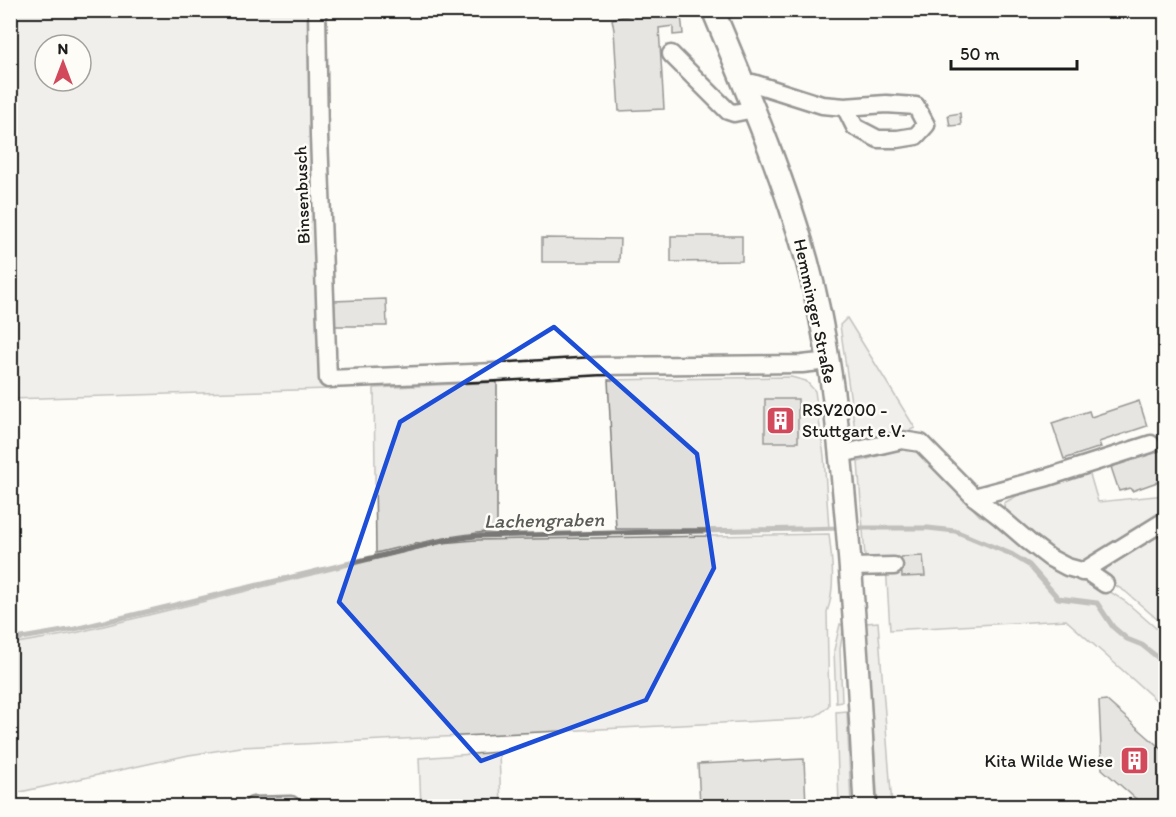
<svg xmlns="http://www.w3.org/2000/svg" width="1176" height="817" font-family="Itim,sans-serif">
<rect width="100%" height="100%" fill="#fdfcf7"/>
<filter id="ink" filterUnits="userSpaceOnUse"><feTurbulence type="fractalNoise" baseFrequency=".0167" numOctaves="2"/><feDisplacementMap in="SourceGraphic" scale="12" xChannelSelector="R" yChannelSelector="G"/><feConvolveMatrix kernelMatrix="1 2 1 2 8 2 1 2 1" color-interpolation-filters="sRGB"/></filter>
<g filter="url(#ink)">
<g fill="#e0dfdb" stroke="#7e7e7c" stroke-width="1.5" fill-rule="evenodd">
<path d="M 10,11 L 315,11 L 318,137 L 328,389 L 11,399 ZM 45,45 L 81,45 L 81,81 L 45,81 Z"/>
<path d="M 847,318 L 915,428 C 894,437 878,446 856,437 L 840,325 Z"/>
<path d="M 791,377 L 806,381 L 815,391 L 824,456 L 829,529 L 616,529 L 608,380 Z"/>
<path d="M 497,382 L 497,531 C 456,534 416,543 376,553 L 374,388 Z"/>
<path d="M 904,448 L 920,451 L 980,516 L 997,518 L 1126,602 L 1165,636 L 1165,708 L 1066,620 L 890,630 L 886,565 L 867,561 L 865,557 L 858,462 Z"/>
<path d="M 1089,471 L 1098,502 L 1165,495 L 1165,514 L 1081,568 L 1052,555 L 1004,510 L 1004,503 L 1031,488 Z"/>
<path d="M 1165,523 L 1165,626 L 1126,592 L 1091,570 Z"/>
<path d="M 829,534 C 832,560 836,587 827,612 L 829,705 C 820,716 814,717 800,719 L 241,747 L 189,755 L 11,794 L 11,644 L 75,633 L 442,543 L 475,540 Z"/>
<path d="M 878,622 L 892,806 L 878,806 L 866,623 Z"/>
<path d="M 840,624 L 844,626 L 840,649 L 842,702 L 836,703 L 834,650 Z"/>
<path d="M 847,711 L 851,806 L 839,806 L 836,712 Z"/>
<path d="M 499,752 L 501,806 L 421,806 L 419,758 Z"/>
</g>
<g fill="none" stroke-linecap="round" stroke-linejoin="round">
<g stroke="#797876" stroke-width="5">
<path d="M 852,528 L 928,528 L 955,531 L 1011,554 L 1029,565 L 1058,598 L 1097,603 L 1113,627 L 1127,639 L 1142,645 L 1166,664"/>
<path d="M 10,640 L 75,629 L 442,541 L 475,536 L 843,528"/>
</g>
</g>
<g fill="#cccbc8" stroke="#1c1c1c" stroke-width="1.5">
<path d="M 655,10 L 680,10 L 682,24 L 683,34 L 673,35 L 673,26 L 659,28 L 664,109 L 619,111 L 614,30 L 612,19 Z"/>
<path d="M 960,113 L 961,125 L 950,126 L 948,115 Z"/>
<path d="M 671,236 L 742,236 L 742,261 L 671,262 Z"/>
<path d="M 542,238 L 620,239 L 619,262 L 542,262 Z"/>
<path d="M 386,299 L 387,326 L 333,326 L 333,301 Z"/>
<rect x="765" y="399" width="33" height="43"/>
<path d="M 1139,401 L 1147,426 L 1099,442 L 1101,447 L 1064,459 L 1052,423 L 1089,411 L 1091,417 Z"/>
<path d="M 1162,450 L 1166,459 L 1166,477 L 1159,479 L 1160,481 L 1132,491 L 1130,488 L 1119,491 L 1111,467 Z"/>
<path d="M 923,556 L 925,576 L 902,577 L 901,557 Z"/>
<path d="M 1106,700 L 1166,753 L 1166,806 L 1144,806 L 1102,769 L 1099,701 Z"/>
<path d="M 804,759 L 806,806 L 700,806 L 698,764 Z"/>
<path d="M 675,800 L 675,806 L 595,806 L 595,802 Z"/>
</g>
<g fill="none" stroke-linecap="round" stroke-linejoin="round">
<defs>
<g id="minor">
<path d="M 317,10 L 319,136 L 328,379 L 495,372 L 599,366 L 802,364 L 829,361"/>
<path d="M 671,54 L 728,111 L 734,113 L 754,109"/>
<path d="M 745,85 L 753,83 L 822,105 L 845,107 L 886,104 L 916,106 L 926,125 L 916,136 L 898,139 L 878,139 L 855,127 L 845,107"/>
<path d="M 841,454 L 902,440 L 921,443 L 974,497 L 1000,517 L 1029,542 L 1050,558 L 1067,567 L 1089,573 L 1105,584"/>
<path d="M 974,497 L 1048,477 L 1151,444"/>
<path d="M 851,567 L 894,566"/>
<path d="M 1082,572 L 1166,520"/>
<path d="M 253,806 L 291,805 L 291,806"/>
</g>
<path id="major" d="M 713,10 C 747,92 783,175 807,261 C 828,337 837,416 844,494 C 854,598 860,702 865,806"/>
</defs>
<use href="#minor" stroke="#1c1c1c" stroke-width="21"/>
<use href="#major" stroke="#1c1c1c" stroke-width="26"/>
<use href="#minor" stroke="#fdfcf7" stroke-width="16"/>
<use href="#major" stroke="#fdfcf7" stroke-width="21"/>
</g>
</g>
<path d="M0 0H1176V817H0ZM 554,327 L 697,454 L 714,568 L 646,700 L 481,761 L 339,602 L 400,422 Z" fill="#fdfcf7" fill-opacity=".55" fill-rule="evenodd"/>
<path fill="none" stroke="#1d4ed8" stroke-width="4.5" stroke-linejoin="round" d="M 554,327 L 697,454 L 714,568 L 646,700 L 481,761 L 339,602 L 400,422 Z"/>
<defs>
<symbol id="building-square" viewBox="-11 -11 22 22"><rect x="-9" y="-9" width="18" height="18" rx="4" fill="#d1495b" stroke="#fdfcf7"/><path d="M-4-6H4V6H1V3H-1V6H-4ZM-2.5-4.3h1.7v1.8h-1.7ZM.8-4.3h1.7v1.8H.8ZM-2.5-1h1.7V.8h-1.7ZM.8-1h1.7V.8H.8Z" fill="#fff"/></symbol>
</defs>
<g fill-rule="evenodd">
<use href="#building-square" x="764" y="404" width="33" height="33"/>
<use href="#building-square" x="1118" y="744" width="33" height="33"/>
</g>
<g text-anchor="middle" stroke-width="5" stroke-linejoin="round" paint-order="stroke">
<g font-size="18" fill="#1c1c1c" stroke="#fdfcf7">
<text transform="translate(302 195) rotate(-92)" y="6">Binsenbusch</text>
<text transform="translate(815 311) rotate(78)" y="6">Hemminger Straße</text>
</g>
<g font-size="18" fill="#1c1c1c" stroke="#fdfcf7" text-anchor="start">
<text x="802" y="416">RSV2000 -<tspan x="802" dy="21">Stuttgart e.V.</tspan></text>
<text x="1113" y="767" text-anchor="end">Kita Wilde Wiese</text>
</g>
<g font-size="20" font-style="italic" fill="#5a5a58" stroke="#fdfcf7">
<text transform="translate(544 520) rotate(-1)" y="7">Lachengraben</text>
</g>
</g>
<rect width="1176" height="817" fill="none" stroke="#fdfcf7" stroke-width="36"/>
<rect x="18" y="18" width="1140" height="781" fill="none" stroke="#1c1c1c" stroke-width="2" filter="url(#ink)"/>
<g transform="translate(63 63)"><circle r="28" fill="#fdfcf7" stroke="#a3a29f" stroke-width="1.5"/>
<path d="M0-4.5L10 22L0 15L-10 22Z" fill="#d1495b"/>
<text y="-9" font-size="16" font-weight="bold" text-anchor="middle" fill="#1c1c1c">N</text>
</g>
<path d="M951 60v9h126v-9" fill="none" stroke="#1c1c1c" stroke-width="3"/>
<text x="960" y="60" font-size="18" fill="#1c1c1c" stroke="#fdfcf7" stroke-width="4.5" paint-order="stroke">50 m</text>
</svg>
